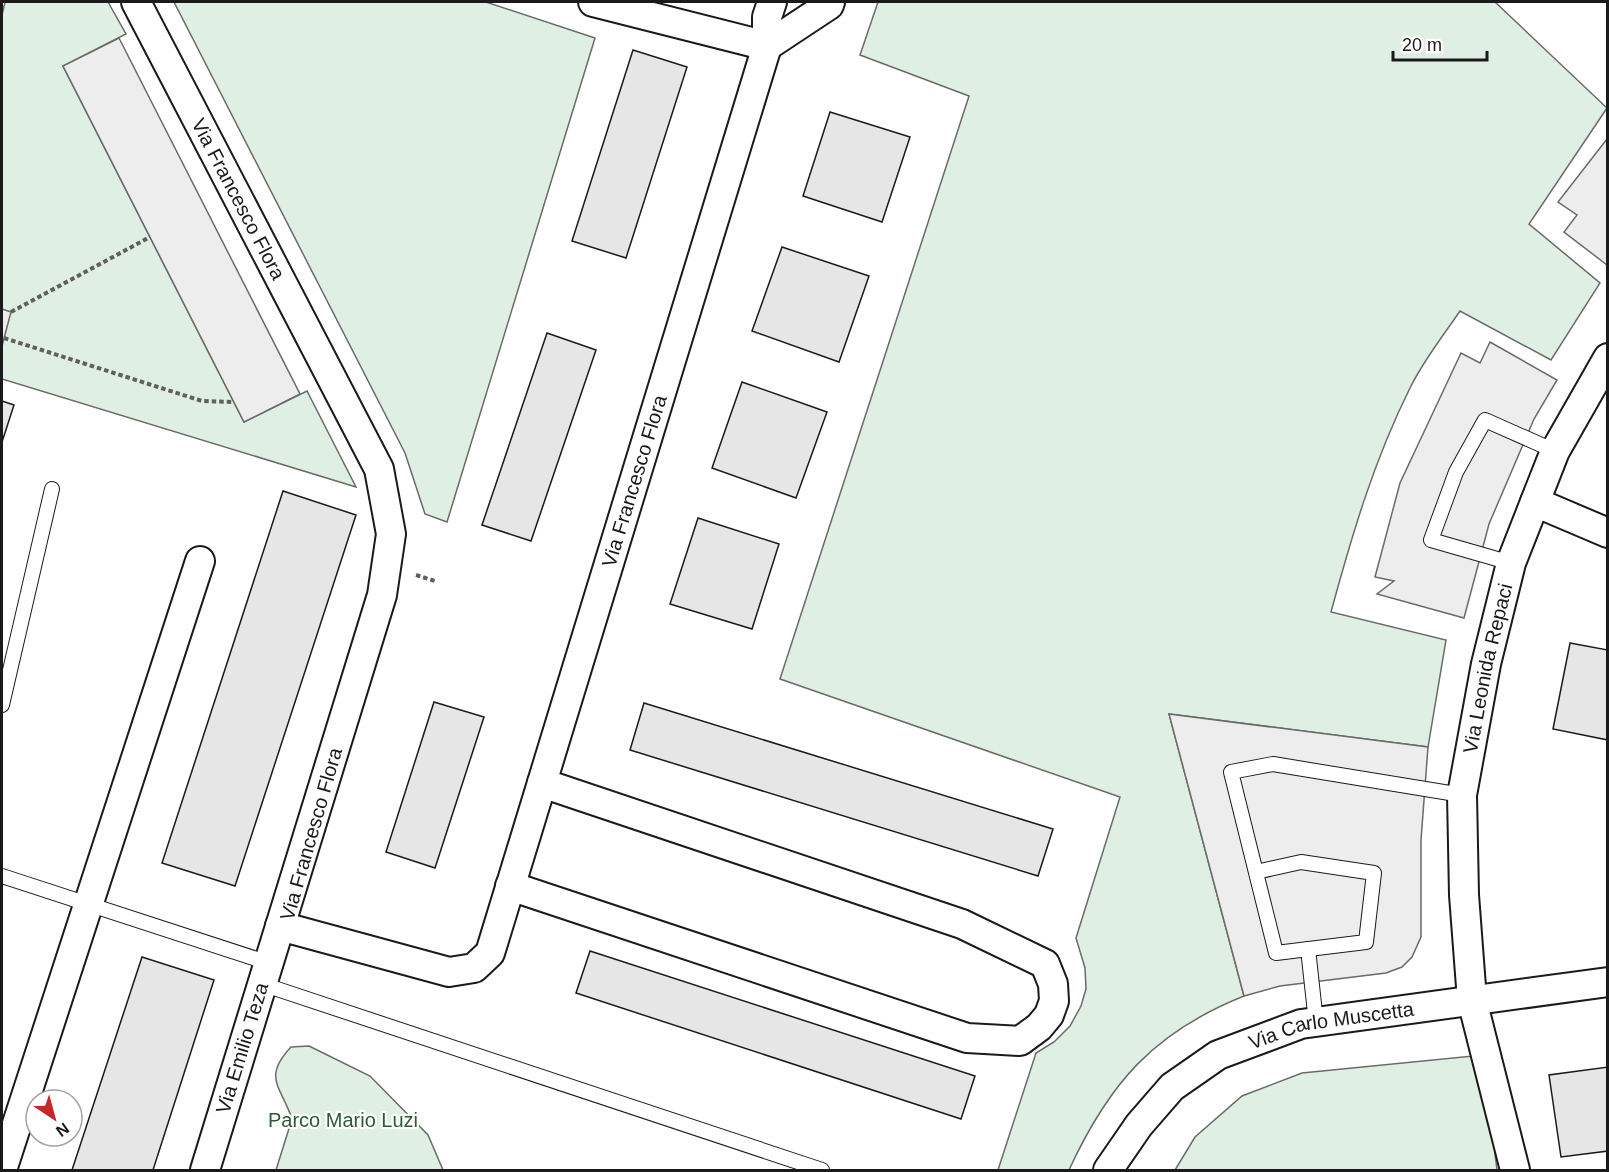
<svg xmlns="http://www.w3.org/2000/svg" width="1609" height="1172" font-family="Arial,sans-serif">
<rect width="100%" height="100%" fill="#fff"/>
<g fill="#e0efe3" stroke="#6a6a6a" stroke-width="1.5">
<path d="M 5,2 L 108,2 L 126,34 L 63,66 L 244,422 L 307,391 L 356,487 L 2,379 L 2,15 Z"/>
<path d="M 174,2 L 486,2 L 595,38 L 447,522 L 425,514 L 405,453 Z"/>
<path d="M 878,2 L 1495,2 L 1607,108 L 1529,224 L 1600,283 L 1551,360 L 1460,311 C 1443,336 1423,361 1410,388 C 1374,460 1352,535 1331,612 L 1446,640 L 1428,747 L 1169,714 L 1244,996 C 1154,1032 1109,1083 1069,1170 L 998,1170 L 1036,1053 L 1054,1042 L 1070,1026 L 1081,1006 L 1086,989 L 1085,968 L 1076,938 L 1120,797 L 780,679 L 969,96 L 860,55 Z"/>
<path d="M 309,1046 L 370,1076 L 428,1135 L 443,1170 L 276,1170 L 292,1119 C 281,1086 262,1078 291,1047 Z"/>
<path d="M 1483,1055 L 1497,1170 L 1175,1170 L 1195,1137 L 1242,1096 L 1302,1073 Z"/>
</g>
<g fill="#ededed" stroke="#6a6a6a" stroke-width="1.5">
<path d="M 119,38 L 300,394 L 244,422 L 63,66 Z"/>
<path d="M 1607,139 L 1607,265 L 1564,232 L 1577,215 L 1558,202 Z"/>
<path d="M 2,309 L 11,312 L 2,346 Z"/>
<path d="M 1490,342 L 1557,380 L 1534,419 L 1489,524 L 1464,618 L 1377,594 L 1394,581 L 1375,577 L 1400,483 L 1461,353 L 1480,363 Z"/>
<path d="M 1169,714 L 1428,747 L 1421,840 L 1421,937 L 1412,957 L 1402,967 L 1386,973 L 1280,986 L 1244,996 Z"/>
</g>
<g fill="#e6e6e6" stroke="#1a1a1a" stroke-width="1.5">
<path d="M 633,50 L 687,67 L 626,258 L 572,241 Z"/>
<path d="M 830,112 L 910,137 L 882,222 L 803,196 Z"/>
<path d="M 782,247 L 869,276 L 839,362 L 752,331 Z"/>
<path d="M 547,333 L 596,350 L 531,541 L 482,525 Z"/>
<path d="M 742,382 L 827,412 L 796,498 L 712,468 Z"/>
<path d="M 2,401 L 14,405 L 2,442 Z"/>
<path d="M 283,491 L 356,515 L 235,886 L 162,863 Z"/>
<path d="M 698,518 L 779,544 L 752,629 L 670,604 Z"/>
<path d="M 1570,643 L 1608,650 L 1608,740 L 1553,729 Z"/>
<path d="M 434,702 L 484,717 L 435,868 L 386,852 Z"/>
<path d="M 644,703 L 1053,829 L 1038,876 L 630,750 Z"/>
<path d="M 590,951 L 975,1076 L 961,1119 L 576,993 Z"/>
<path d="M 142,957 L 214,980 L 153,1170 L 72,1170 Z"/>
<path d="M 1608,1067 L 1608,1151 L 1561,1157 L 1549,1075 Z"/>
</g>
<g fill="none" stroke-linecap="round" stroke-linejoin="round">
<defs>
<g id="lane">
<path d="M 1511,563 L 1431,540 L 1456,472 L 1485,420 L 1555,451"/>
<path d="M 2,705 L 52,489"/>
<path d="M 1256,872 L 1301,862 L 1374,873 L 1366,942 L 1276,953 L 1231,772 L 1273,764 L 1462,795"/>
<path d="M 2,876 L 269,963"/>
<path d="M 1308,949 L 1316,1022"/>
<path d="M 262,984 L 822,1170"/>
</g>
<g id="street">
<path id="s1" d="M 136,2 L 379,469 L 391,534 L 382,595 L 205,1170"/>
<path d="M 593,2 L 767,46 L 829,5 L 830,2"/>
<path d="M 1535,502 L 1608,533"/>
<path d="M 510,886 L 967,1038 L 1020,1041 L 1039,1027 L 1049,1015 L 1054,1001 L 1053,984 L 1045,964 L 962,924 L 542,783"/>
<path id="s2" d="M 280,926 L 449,972 L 474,968 L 490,953 L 767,46 L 767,17 L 772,2"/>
<path d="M 2,1170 L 200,561"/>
<path id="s3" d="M 1108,1170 L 1139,1125 L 1172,1087 L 1218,1055 L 1301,1024 L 1608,982"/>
<path id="s4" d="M 1515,1170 L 1472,1000 L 1464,895 L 1462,795 L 1486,664 L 1511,563 L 1555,451 L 1608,358"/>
</g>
</defs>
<use href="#lane" stroke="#1a1a1a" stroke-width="16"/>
<use href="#street" stroke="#1a1a1a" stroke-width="32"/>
<g stroke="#5f5f5f" stroke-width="4" stroke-dasharray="4.5 3" stroke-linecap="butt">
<path d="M 11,312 L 150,237"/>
<path d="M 4,338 L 202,401 L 234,402"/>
<path d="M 416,575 L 435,581"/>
</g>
<use href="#lane" stroke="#fff" stroke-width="14"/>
<use href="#street" stroke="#fff" stroke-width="28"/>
</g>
<g text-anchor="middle" stroke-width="4.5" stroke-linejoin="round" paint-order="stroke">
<g font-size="20" fill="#1a1a1a" stroke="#fff">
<text dy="7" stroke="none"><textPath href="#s1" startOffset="222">Via Francesco Flora</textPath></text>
<text dy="7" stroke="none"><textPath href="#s2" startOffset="716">Via Francesco Flora</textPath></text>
<text dy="7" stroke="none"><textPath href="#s4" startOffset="510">Via Leonida Repaci</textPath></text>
<text transform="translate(311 834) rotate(-74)" y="7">Via Francesco Flora</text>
<text dy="7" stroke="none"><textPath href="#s3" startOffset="279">Via Carlo Muscetta</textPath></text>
<text transform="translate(242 1048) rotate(-73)" y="7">Via Emilio Teza</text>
</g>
<g font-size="20" fill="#2b5a34" stroke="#fff">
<text x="343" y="1127">Parco Mario Luzi</text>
</g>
</g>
<rect width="1609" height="1172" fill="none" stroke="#1a1a1a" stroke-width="6"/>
<g transform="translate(54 1118) rotate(144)"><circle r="28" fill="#ffffff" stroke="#a3a3a3" stroke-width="1.5"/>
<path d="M0-4.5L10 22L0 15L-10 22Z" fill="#c62828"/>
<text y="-9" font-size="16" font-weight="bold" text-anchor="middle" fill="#1a1a1a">N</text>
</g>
<path d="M1393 51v9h94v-9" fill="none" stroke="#1a1a1a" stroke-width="3"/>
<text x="1402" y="51" font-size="18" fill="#1a1a1a" stroke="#ffffff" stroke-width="4.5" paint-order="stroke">20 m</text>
</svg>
